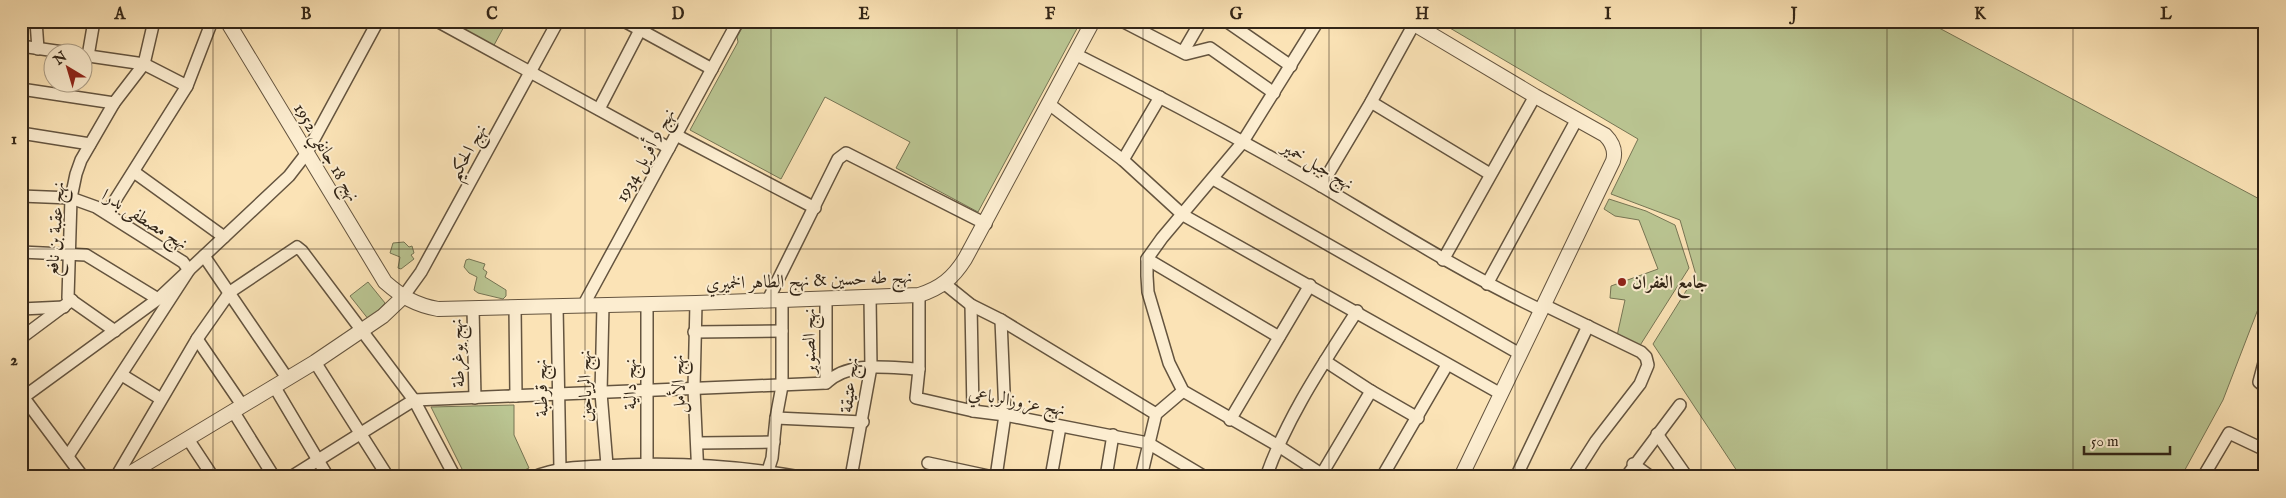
<svg xmlns="http://www.w3.org/2000/svg" width="2286" height="498" font-family="'IM FELL English',Amiri,serif">
<rect width="100%" height="100%" fill="#fbe3b6"/>
<filter id="stains"><feTurbulence type="fractalNoise" baseFrequency=".004" numOctaves="4"/><feColorMatrix values="0 0 0 0 .2 0 0 0 0 .09 0 0 0 0 .02 0 0 0 .5 -.17"/></filter>
<radialGradient id="worn" r=".72"><stop offset=".6" stop-color="#630" stop-opacity="0"/><stop offset="1" stop-color="#630" stop-opacity=".3"/></radialGradient>
<g fill="#bac592" stroke="#767554">
<path d="M 447,21 L 507,21 L 493,47 Z"/>
<path d="M 746,21 L 1081,21 L 978,212 L 896,168 L 910,142 L 825,97 L 781,179 L 690,130 L 738,42 L 737,37 Z"/>
<path d="M 1438,21 L 1926,21 L 2265,202 L 2265,291 L 2223,400 L 2181,477 L 1741,477 L 1653,344 L 1696,275 L 1680,220 L 1611,194 L 1638,139 Z"/>
<path d="M 1609,199 L 1646,211 L 1675,225 L 1689,268 L 1639,347 L 1617,336 L 1625,300 L 1610,298 L 1611,286 L 1658,269 L 1639,220 L 1615,216 L 1604,209 Z"/>
<path d="M 404,242 L 409,247 L 412,246 L 414,253 L 411,255 L 414,259 L 401,269 L 398,268 L 400,257 L 390,253 L 393,243 Z"/>
<path d="M 469,259 L 485,264 L 483,269 L 487,272 L 485,277 L 506,290 L 506,296 L 503,299 L 478,293 L 474,290 L 477,277 L 469,273 L 464,267 L 466,260 Z"/>
<path d="M 368,282 L 385,303 L 369,320 L 350,296 Z"/>
<path d="M 514,405 L 514,435 L 529,468 L 510,477 L 466,477 L 431,407 Z"/>
</g>
<g fill="none" stroke-linecap="round" stroke-linejoin="round">
<defs>
<g id="minor">
<path d="M 36,21 L 38,49"/>
<path d="M 437,21 L 669,148"/>
<path d="M 624,21 L 712,69"/>
<path d="M 1122,21 L 1186,54 L 1210,48 L 1274,93"/>
<path d="M 1226,21 L 1291,66"/>
<path d="M 1318,21 L 1242,143 L 1162,238 L 1147,259 L 1147,276 L 1148,292 L 1169,363 L 1183,391 L 1277,445 L 1326,477"/>
<path d="M 21,46 L 63,52"/>
<path d="M 1183,52 L 1201,21"/>
<path d="M 1075,54 C 1159,96 1242,140 1323,187 C 1395,230 1465,274 1541,310"/>
<path d="M 82,55 L 144,64 L 187,86 L 107,213"/>
<path d="M 88,56 L 94,21"/>
<path d="M 187,86 L 212,21"/>
<path d="M 21,89 L 114,103"/>
<path d="M 1371,102 L 1490,174"/>
<path d="M 1049,104 L 1123,160 L 1183,215 L 1501,394"/>
<path d="M 599,109 L 640,30"/>
<path d="M 21,133 L 90,144"/>
<path d="M 676,135 L 815,208"/>
<path d="M 1123,160 L 1160,97"/>
<path d="M 134,172 L 224,237"/>
<path d="M 1213,179 L 1520,354"/>
<path d="M 1321,186 L 1371,102 L 1414,24"/>
<path d="M 21,196 L 71,198 L 96,207 L 183,262 L 189,270 L 68,456"/>
<path d="M 21,252 L 86,255 L 158,299"/>
<path d="M 204,256 L 287,378"/>
<path d="M 1147,259 L 1279,337"/>
<path d="M 1443,260 L 1535,96"/>
<path d="M 945,284 L 971,305 L 1001,320 L 1156,414"/>
<path d="M 1487,284 L 1577,119"/>
<path d="M 919,295 L 919,369 L 916,398 L 973,411 L 1005,415 L 1148,443 L 1205,477"/>
<path d="M 403,297 L 421,272 L 558,21"/>
<path d="M 768,300 L 832,171 L 838,159 L 846,153 L 986,224"/>
<path d="M 696,303 L 694,389 L 698,477"/>
<path d="M 603,305 L 601,393 L 608,477"/>
<path d="M 971,305 L 973,411"/>
<path d="M 1544,305 L 1641,352 L 1646,357 L 1648,365 L 1640,384 L 1596,441 L 1573,477"/>
<path d="M 557,306 L 560,469"/>
<path d="M 583,306 L 738,21"/>
<path d="M 515,307 L 516,396"/>
<path d="M 473,308 L 475,398"/>
<path d="M 21,309 L 64,307"/>
<path d="M 115,331 L 68,298 L 71,198 L 76,174 L 81,160 L 114,103 L 144,64 L 154,21"/>
<path d="M 694,332 L 782,331"/>
<path d="M 21,338 L 72,300"/>
<path d="M 197,339 L 242,405"/>
<path d="M 2265,359 L 2259,382 L 2265,387"/>
<path d="M 1325,361 L 1371,391 L 1418,418"/>
<path d="M 315,362 L 388,477"/>
<path d="M 122,375 L 161,399"/>
<path d="M 826,383 L 826,298"/>
<path d="M 274,386 L 328,477"/>
<path d="M 21,394 L 83,477"/>
<path d="M 21,399 L 158,299 L 289,176 L 306,154 L 378,21"/>
<path d="M 233,411 L 274,477"/>
<path d="M 776,418 L 863,422"/>
<path d="M 1230,420 L 1310,285"/>
<path d="M 1657,434 L 1687,477"/>
<path d="M 188,439 L 213,477"/>
<path d="M 698,443 L 774,442"/>
<path d="M 647,463 L 647,304"/>
<path d="M 928,463 L 993,477"/>
<path d="M 1633,464 L 1651,477"/>
<path d="M 116,477 L 197,339 L 230,292 L 297,247 L 302,251 L 414,400 L 455,477"/>
<path d="M 291,477 L 414,400 L 826,383 C 850,360 888,368 919,369"/>
<path d="M 534,477 C 556,468 578,467 602,466 C 668,462 734,465 800,477"/>
<path d="M 766,477 L 772,458 L 776,418 L 782,386 L 782,300"/>
<path d="M 851,477 L 871,367 L 870,297"/>
<path d="M 996,477 L 1005,415 L 1001,320"/>
<path d="M 1051,477 L 1060,427"/>
<path d="M 1106,477 L 1113,435"/>
<path d="M 1141,477 L 1156,414 L 1183,391"/>
<path d="M 1266,477 C 1287,417 1323,364 1357,311"/>
<path d="M 1320,477 L 1371,391"/>
<path d="M 1382,477 L 1447,365"/>
<path d="M 1516,477 L 1588,326"/>
<path d="M 1626,477 L 1680,405"/>
<path d="M 2203,477 L 2229,433 L 2265,450"/>
</g>
<g id="tertiary">
<path d="M 227,21 L 385,282 C 402,297 416,305 438,309 L 696,303 L 919,295 C 941,288 953,278 965,259 L 1093,21"/>
<path d="M 1409,21 L 1535,96 L 1605,135 C 1613,143 1616,151 1613,161 L 1461,477"/>
<path d="M 124,477 L 315,362 L 383,316 L 403,297"/>
</g>
</defs>
<use href="#minor" stroke="#64543f" stroke-width="14"/>
<use href="#tertiary" stroke="#64543f" stroke-width="16"/>
<use href="#minor" stroke="#fcedd0" stroke-width="11"/>
<use href="#tertiary" stroke="#fcedd0" stroke-width="14"/>
</g>
<path fill="none" stroke="#322517" stroke-width="1" stroke-opacity="0.55" d="M 213,21 L 213,477M 399,21 L 399,477M 585,21 L 585,477M 771,21 L 771,477M 957,21 L 957,477M 1143,21 L 1143,477M 1329,21 L 1329,477M 1515,21 L 1515,477M 1701,21 L 1701,477M 1887,21 L 1887,477M 2073,21 L 2073,477M 21,249 L 2265,249"/>
<circle fill="#8f2418" stroke="#fcedd0" stroke-width="2" cx="1622" cy="282" r="5"/>
<g text-anchor="middle" stroke-width="4" stroke-linejoin="round" paint-order="stroke">
<g font-size="18" fill="#322517" stroke="#fcedd0">
<text transform="translate(327 152) rotate(59)" y="6">نهج 18 جانفي 1952</text>
<text transform="translate(467 152) rotate(-61)" y="6">نهج الحكيم</text>
<text transform="translate(645 155) rotate(-61)" y="6">نهج 9 أفريل 1934</text>
<text transform="translate(1318 165) rotate(30)" y="6">نهج جبل خمير</text>
<text transform="translate(145 219) rotate(32)" y="6">نهج مصطفى بدرا</text>
<text transform="translate(55 229) rotate(-86)" y="6">نهج عقبة بن نافع</text>
<text transform="translate(809 280) rotate(-2)" y="6">نهج طه حسين &amp; نهج الطاهر الخميري</text>
<text transform="translate(809 341) rotate(-90)" y="6">نهج الصنوبر</text>
<text transform="translate(457 353) rotate(-92)" y="6">نهج يوغرطة</text>
<text transform="translate(630 384) rotate(-90)" y="6">نهج دالية</text>
<text transform="translate(678 384) rotate(-92)" y="6">نهج الأمل</text>
<text transform="translate(849 385) rotate(-83)" y="6">نهج عتيقة</text>
<text transform="translate(585 386) rotate(-91)" y="6">نهج الرياحين</text>
<text transform="translate(541 388) rotate(-91)" y="6">نهج قرطبة</text>
<text transform="translate(1017 401) rotate(10)" y="6">نهج عزوزالرباعي</text>
</g>
<g font-size="18" font-weight="bold" fill="#322517" stroke="#fcedd0" text-anchor="start">
<text x="1632" y="288">جامع الغفران</text>
</g>
</g>
<rect width="2286" height="498" fill="none" stroke="#fbe3b6" stroke-width="55"/>
<g transform="translate(68 68) rotate(322)"><circle r="24" fill="#fcedd0" stroke="#ab9d86"/>
<path d="M0-4L9 19L0 12L-9 19Z" fill="#8f2418"/>
<text y="-8" font-size="14" font-weight="bold" text-anchor="middle" fill="#322517">N</text>
</g>
<path d="M2084 446v8h86v-8" fill="none" stroke="#322517" stroke-width="2.5"/>
<text x="2091" y="446" font-size="15" fill="#322517" stroke="#fcedd0" stroke-width="4" paint-order="stroke">50 m</text>
<rect x="28" y="28" width="2230" height="442" fill="none" stroke="#322517" stroke-width="2"/>
<g font-size="16" text-anchor="middle" font-weight="bold" fill="#322517">
<text x="120" y="19">A</text>
<text x="306" y="19">B</text>
<text x="492" y="19">C</text>
<text x="678" y="19">D</text>
<text x="864" y="19">E</text>
<text x="1050" y="19">F</text>
<text x="1236" y="19">G</text>
<text x="1422" y="19">H</text>
<text x="1608" y="19">I</text>
<text x="1794" y="19">J</text>
<text x="1980" y="19">K</text>
<text x="2166" y="19">L</text>
<text x="14" y="144">1</text>
<text x="14" y="365">2</text>
</g>
<rect width="100%" height="100%" filter="url(#stains)"/>
<rect width="100%" height="100%" fill="url(#worn)"/>
</svg>
